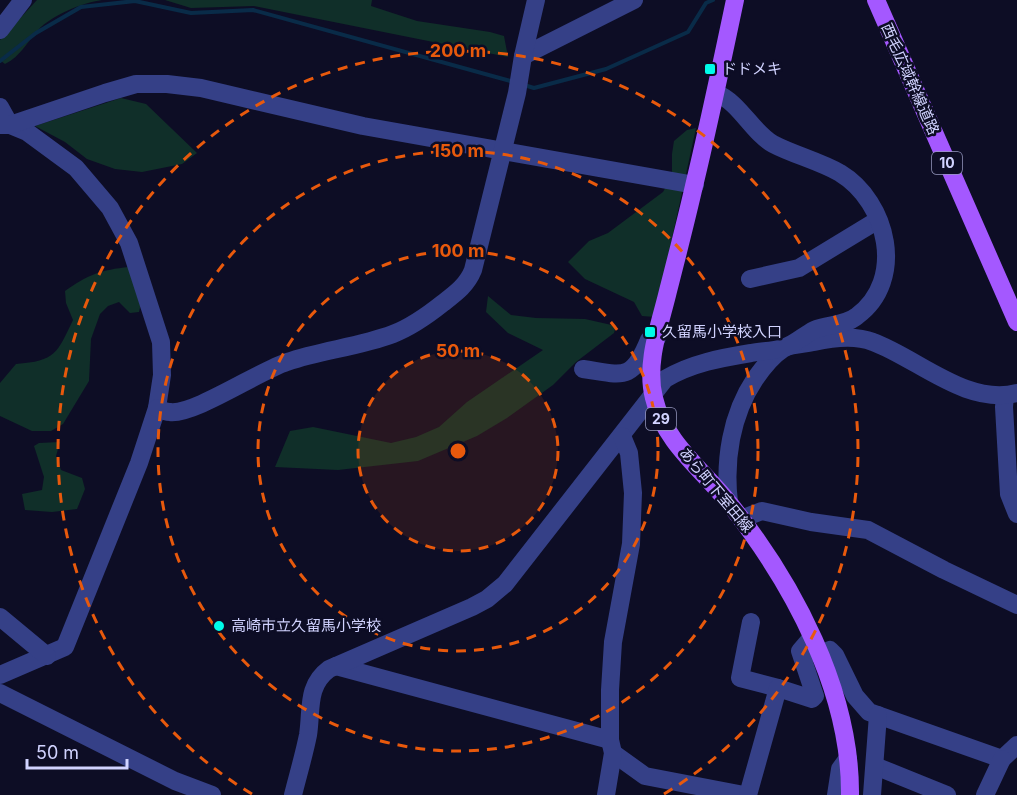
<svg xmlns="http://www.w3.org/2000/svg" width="1017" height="795" font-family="Inter,'Noto Sans JP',sans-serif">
<rect width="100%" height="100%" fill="#0d0d25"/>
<g fill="#102f29">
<path d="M 37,0 L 102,0 C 82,3 52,15 38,30 C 27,42 20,57 5,64 L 0,60 L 0,40 Z"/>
<path d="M 165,0 L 372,0 L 371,6 L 417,21 L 490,32 L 504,36 L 508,57 L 254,6 L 191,8 Z"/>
<path d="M 121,98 L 146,104 L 197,153 L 182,164 L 142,172 L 115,169 L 87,159 L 65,142 L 35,126 Z"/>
<path d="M 696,128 L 655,317 L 642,316 L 634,302 L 585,279 L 568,262 L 589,241 L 608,233 L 663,192 L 672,176 L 672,154 L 674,141 L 687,130 Z"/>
<path d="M 129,267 L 141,303 L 139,312 L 130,313 L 119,302 L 108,306 L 100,314 L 91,339 L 89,381 L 63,424 L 51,431 L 32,431 L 0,416 L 0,383 L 16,364 C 56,361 57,353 73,320 L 66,303 L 65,291 C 89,274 101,270 129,267 Z"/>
<path d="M 488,296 L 511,315 L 536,318 L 585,319 L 616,326 L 614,333 L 576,362 L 553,385 L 507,418 L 477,436 L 418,461 L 338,470 L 275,467 L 290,431 L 313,427 L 391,443 L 416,437 L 439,427 L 467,402 L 543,350 L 508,333 L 486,312 Z"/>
<path d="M 60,442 L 56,456 L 61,470 L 82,478 L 85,489 L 77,509 L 52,512 L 25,510 L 22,494 L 42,490 L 44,477 L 34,446 L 39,443 Z"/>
</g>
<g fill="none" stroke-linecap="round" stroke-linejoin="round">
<g stroke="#092b48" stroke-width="4">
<path d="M 0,61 L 36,33 L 81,7 L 135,1 L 191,13 L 253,10 L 514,82"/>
<path d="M 524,85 L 534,88 L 606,69 L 688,32 L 706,3 L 713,0"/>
</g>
<g stroke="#354087" stroke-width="18">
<path d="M 0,30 L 23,0"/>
<path d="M 523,56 L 634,0"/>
<path d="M 0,107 L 10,125 L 27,132 L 76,168 L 110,208 L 129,243 L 161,342 L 162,375 L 157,408 L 139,463 L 65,647 L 0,675"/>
<path d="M 0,125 L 10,125 L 105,93 L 136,84 L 167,84 L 201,88 L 363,126 L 695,185"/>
<path d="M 750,279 L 799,268 L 878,220"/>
<path d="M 583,369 C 623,375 632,382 649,340 L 657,338"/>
<path d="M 1005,396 L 1004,407 L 1009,494 L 1017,514"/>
<path d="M 157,408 C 161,410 166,412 170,412 C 194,415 259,371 287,362 C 321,350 359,347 393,334 C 411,327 428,315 443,303 C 456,293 467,285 473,270 L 517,93 L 523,56 L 536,0"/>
<path d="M 729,502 C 724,461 731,415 755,379 C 762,369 772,356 783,349 C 790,344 805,344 814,342 C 832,338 855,335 873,342 C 917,358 966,406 1017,393"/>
<path d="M 741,519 L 762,511 L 811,522 L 868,530 L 944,570 L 1017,605"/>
<path d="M 0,617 L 47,656"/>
<path d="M 751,622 L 740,678 L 778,688"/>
<path d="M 819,655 L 830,650 L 835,655 L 855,696 L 869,712 L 1002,759 L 1017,745"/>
<path d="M 336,666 L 610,740"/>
<path d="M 0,693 L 175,781 L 212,795"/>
<path d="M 613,753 L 645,776 L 744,795"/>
<path d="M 875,766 L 947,795"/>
<path d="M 293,795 C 298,775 304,755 308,735 C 312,710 306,686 329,669 L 472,607 L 487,599 L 505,584 L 665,379 C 692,363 721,358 751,353 C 761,351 773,351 783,348 C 794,345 804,335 814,330 C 828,324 845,326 857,316 C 906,280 888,202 840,173 C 819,161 794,155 773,144 C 751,131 740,103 716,93"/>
<path d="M 606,795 L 613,753 L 610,740 L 610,690 L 613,642 L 631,544 L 633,493 L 629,453 L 622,436"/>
<path d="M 748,795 L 778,688 L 812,699 L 815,696 L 800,651 L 812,637"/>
<path d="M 836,795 L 840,769 L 848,758"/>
<path d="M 872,795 L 878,715"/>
<path d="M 985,795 L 1002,759"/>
</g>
<g stroke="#a458ff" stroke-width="18">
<path d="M 735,0 C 722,62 709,124 694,186 C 686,221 677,256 668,291 C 660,325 645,363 654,398 C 664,442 703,470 729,503 C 793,583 851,691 850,795"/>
<path d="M 876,0 L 1017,322"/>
</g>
</g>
<circle cx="458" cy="451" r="100" fill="#e8590c" fill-opacity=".12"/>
<g fill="none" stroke="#e8590c" stroke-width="3" stroke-dasharray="10 8">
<circle cx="458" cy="451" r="100"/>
<circle cx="458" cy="451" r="200"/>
<circle cx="458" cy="451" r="300"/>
<path d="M252 794A400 400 0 1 1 664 794"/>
</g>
<g fill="#00fce9" stroke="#0d0d25" stroke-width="2">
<rect x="704" y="63" width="12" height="12" rx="3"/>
<rect x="644" y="326" width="12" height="12" rx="3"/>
<circle cx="219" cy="626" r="6"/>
</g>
<g text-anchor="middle" stroke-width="5" stroke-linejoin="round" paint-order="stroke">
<g fill="#0d0d25" stroke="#9698be" stroke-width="1.5">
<rect x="932" y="152" width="30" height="22" rx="4.5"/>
<rect x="646" y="408" width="30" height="22" rx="4.5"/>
</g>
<g font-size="14" font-weight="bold" fill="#d1d3ff">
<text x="947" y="168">10</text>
<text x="661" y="424">29</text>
</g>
<g font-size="15" fill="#d1d3ff" stroke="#0d0d25" text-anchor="start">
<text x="722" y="74">ドドメキ</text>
<text x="662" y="337">久留馬小学校入口</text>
<text x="231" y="631">高崎市立久留馬小学校</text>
</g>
<g font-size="15" fill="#d1d3ff" stroke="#0d0d25">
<text transform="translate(910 79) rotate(66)" y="5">西毛広域幹線道路</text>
<text transform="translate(716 490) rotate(50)" y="5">あら町下室田線</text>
</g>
</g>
<circle cx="458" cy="451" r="9" fill="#e8590c" stroke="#0d0d25" stroke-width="3"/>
<g font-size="18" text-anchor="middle" font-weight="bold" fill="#e8590c" stroke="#0d0d25" stroke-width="5" stroke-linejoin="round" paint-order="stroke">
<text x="458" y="57">200 m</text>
<text x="458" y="157">150 m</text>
<text x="458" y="257">100 m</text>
<text x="458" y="357">50 m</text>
</g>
<path d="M27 759v9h100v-9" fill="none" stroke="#d1d3ff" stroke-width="3"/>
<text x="36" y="759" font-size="18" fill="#d1d3ff" stroke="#0d0d25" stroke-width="4.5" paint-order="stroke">50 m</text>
</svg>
